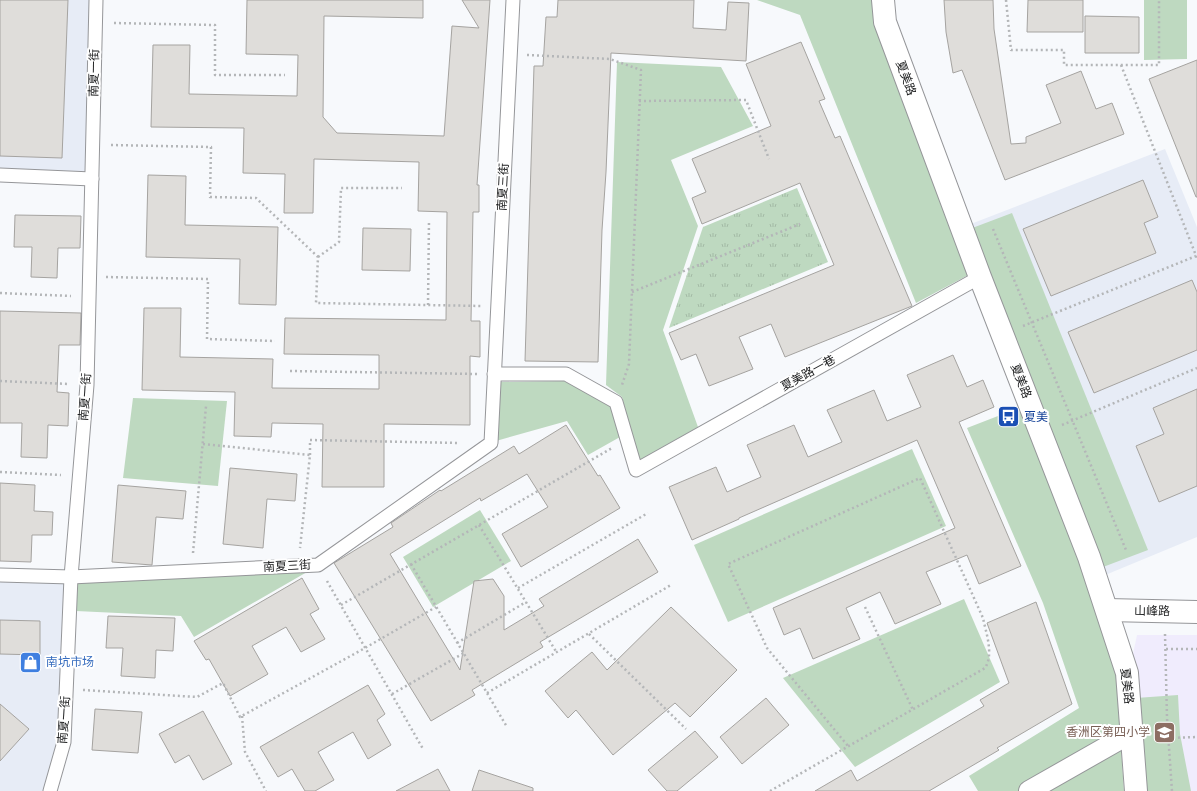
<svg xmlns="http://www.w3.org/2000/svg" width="1197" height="791" font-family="Overpass,'Noto Sans SC',sans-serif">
<defs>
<pattern id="park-tufts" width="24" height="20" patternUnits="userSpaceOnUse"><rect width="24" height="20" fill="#bed9c0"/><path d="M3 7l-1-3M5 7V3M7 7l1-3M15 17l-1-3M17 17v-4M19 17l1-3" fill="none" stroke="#a3baa5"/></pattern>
</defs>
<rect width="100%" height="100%" fill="#f7f9fc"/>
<g fill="#e7ecf6">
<path d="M 0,0 L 94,0 L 90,178 L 0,174 Z"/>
<path d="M 1165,149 L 1197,227 L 1197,537 L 1098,578 L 963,227 Z"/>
<path d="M 0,580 L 66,582 L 60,742 L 44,791 L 0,791 Z"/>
</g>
<path fill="#f0ecfd" d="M 1137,635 L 1197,635 L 1197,791 L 1139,791 L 1129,673 Z"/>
<g fill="#bed9c0">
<path d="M 757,0 L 877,0 L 974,272 L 916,303 L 800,15 Z"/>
<path d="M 1144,0 L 1187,0 L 1187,59 L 1144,60 Z"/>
<path d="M 617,62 L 721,67 L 753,126 L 671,160 L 698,226 L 663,330 L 698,427 L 639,461 L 622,397 L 606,385 Z"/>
<path d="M 1012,213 L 1148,550 L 1103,567 L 967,230 Z"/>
<path d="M 564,381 L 610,405 L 620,437 L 588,455 L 567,421 L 496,441 L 500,382 Z"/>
<path d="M 133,398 L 227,401 L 218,486 L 123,478 Z"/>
<path d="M 1024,406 L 1069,526 L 1116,674 L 1124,791 L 978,791 L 969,776 L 1079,708 L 1043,603 L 967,428 Z"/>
<path d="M 912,449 L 946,526 L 728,622 L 694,545 Z"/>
<path d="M 480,510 L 511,561 L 433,607 L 403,557 Z"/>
<path d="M 314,568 L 194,637 L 181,616 L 76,611 L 78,580 Z"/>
<path d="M 964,599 L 1000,682 L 855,767 L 783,678 Z"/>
<path d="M 1178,695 L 1180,734 L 1191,791 L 1142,791 L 1136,698 Z"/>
</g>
<path fill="url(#park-tufts)" d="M 797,188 L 828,262 L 669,328 L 703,227 Z"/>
<g fill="#dfddda" stroke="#a5a3a0">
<path d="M 0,0 L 68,0 L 62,158 L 0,156 Z"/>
<path d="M 247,0 L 423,0 L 423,18 L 324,16 L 323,117 L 337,133 L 444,136 L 452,26 L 479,28 L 462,0 L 490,0 L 477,185 L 479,185 L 479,212 L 473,212 L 471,321 L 480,321 L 480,357 L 470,356 L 470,425 L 384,424 L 384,487 L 322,487 L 323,424 L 272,423 L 271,437 L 234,436 L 235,392 L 142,390 L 144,308 L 181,308 L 180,357 L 273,359 L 272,388 L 379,389 L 379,355 L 284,354 L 285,318 L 446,320 L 447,212 L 418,211 L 419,162 L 314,159 L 313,213 L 284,213 L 285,174 L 243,173 L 244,128 L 151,127 L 153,45 L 190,45 L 189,94 L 297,96 L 298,55 L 246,54 Z"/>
<path d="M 558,0 L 694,0 L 693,28 L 726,30 L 728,2 L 749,3 L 746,61 L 611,53 L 606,172 L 602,230 L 598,362 L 525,361 L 534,66 L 543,66 L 546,17 L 557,17 Z"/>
<path d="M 944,0 L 993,0 L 994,29 L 1011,144 L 1026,143 L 1026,137 L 1061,123 L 1046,85 L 1081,71 L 1096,109 L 1112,103 L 1124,134 L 1005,180 L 962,70 L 953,73 L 946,32 Z"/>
<path d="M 1028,0 L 1083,0 L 1083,32 L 1027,32 Z"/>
<path d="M 1085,16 L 1139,17 L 1139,53 L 1085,53 Z"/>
<path d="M 801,42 L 825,99 L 819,101 L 835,138 L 840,136 L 912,306 L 785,357 L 771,324 L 739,337 L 753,369 L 709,386 L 696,354 L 681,360 L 669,333 L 834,265 L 800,183 L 702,224 L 692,198 L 706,192 L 692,159 L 771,126 L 746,64 Z"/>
<path d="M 1197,60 L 1197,197 L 1196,197 L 1149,79 Z"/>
<path d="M 148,175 L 186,176 L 185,225 L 278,227 L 276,305 L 239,304 L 240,259 L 146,257 Z"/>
<path d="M 1143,180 L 1158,217 L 1144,223 L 1156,253 L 1051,296 L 1023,229 Z"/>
<path d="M 15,215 L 81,216 L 80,248 L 58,248 L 57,278 L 31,277 L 32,247 L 14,247 Z"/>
<path d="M 363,228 L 411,229 L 410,271 L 362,270 Z"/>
<path d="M 1192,280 L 1197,292 L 1197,350 L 1094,393 L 1068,332 Z"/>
<path d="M 0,311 L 81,313 L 80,345 L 59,345 L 57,392 L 69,393 L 68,426 L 48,425 L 47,458 L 21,457 L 22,423 L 0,423 Z"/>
<path d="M 953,355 L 967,387 L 983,380 L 994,407 L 959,422 L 1021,566 L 979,584 L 967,555 L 926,572 L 941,604 L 895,624 L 880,592 L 846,608 L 860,639 L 813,659 L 800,628 L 784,635 L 773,608 L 955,528 L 917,440 L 739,518 L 739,519 L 692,540 L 669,487 L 716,467 L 727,492 L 761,477 L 747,445 L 794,425 L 808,457 L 842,442 L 827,410 L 874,390 L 887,421 L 921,407 L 907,375 Z"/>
<path d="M 1197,389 L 1197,486 L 1159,502 L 1136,446 L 1164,434 L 1153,408 Z"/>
<path d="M 566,425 L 598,476 L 600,475 L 620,508 L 521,567 L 502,534 L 548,507 L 527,474 L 481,501 L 480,498 L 390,554 L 460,670 L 474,581 L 493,579 L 504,596 L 504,630 L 544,606 L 539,599 L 638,539 L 658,572 L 540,642 L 543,647 L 472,690 L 475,695 L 431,721 L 334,563 L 393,527 L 391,523 L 440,490 L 441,491 L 514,446 L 519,454 Z"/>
<path d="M 230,468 L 297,474 L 295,501 L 267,499 L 263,548 L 223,544 Z"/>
<path d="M 0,483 L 35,485 L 34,511 L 53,512 L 52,535 L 32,535 L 31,562 L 0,561 Z"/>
<path d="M 118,485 L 186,491 L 183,519 L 156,517 L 152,565 L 112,562 Z"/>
<path d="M 302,578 L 319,609 L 310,614 L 325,639 L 301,652 L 286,627 L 252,646 L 268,674 L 230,696 L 209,659 L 206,660 L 194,641 Z"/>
<path d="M 1036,602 L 1072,704 L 997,748 L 999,750 L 929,791 L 815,791 L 851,770 L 857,781 L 984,706 L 980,700 L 1009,683 L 987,623 Z"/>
<path d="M 671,607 L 737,670 L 690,717 L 675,703 L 613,755 L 576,710 L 568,718 L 545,691 L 592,652 L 607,670 Z"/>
<path d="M 108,616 L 175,618 L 173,651 L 156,650 L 155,678 L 121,676 L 123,648 L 106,648 Z"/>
<path d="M 0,620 L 40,621 L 40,655 L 0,654 Z"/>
<path d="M 368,685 L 385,714 L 377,720 L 391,745 L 368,759 L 353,732 L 318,752 L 334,780 L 315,791 L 305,791 L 292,769 L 278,777 L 260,747 Z"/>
<path d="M 766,698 L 789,725 L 742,764 L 720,737 Z"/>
<path d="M 0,704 L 29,729 L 0,761 Z"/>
<path d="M 95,709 L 142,712 L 138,753 L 92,750 Z"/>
<path d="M 203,711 L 232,764 L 203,780 L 189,755 L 175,763 L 159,734 Z"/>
<path d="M 695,731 L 718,757 L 677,791 L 667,791 L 648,770 Z"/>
<path d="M 438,769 L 450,791 L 396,791 Z"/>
<path d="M 479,770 L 533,788 L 533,791 L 472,791 Z"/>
</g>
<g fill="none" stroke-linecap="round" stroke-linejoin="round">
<defs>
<g id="service">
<path d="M 0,175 L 92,179"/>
<path d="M 494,374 L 566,374 L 616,402 L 636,470 L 980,277"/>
<path d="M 0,575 L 71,577 L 318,565 L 491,443 L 513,0"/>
<path d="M 50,791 L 64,742 L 71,577 L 87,385 L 96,0"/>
</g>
<path id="pedestrian" d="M 1029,791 L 1131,733"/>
<path id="minor" d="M 1107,610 L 1197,612"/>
<path id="tertiary" d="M 883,0 L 885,22 L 980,277 L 1089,557 L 1127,673 L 1136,791"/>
</defs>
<use href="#service" stroke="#959699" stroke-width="15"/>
<use href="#pedestrian" stroke="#959699" stroke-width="22"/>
<use href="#minor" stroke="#959699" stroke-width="24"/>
<use href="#tertiary" stroke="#959699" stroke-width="24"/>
<g stroke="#b4b6b8" stroke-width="2.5" stroke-dasharray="2 3" stroke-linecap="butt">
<path d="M 1006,0 L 1011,50 L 1064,50 L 1064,65 L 1159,65 L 1159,0"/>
<path d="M 114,23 L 215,25 L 215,75 L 285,75"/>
<path d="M 527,55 L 610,59 L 641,70 L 629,364 L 622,385"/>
<path d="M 1121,65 L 1197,258"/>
<path d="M 639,101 L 746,100 L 769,159"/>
<path d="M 111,145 L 211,147 L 210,197 L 256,198 L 318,257 L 316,303 L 481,306"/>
<path d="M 993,229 L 1126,550"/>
<path d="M 318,257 L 339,242 L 341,188 L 402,188"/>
<path d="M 106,277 L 208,279 L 207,339 L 275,341"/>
<path d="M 632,292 L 800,224"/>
<path d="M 0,293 L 71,296"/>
<path d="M 428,305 L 429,220"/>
<path d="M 1023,326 L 1196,256"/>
<path d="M 290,371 L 477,374"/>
<path d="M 0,381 L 69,384"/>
<path d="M 1062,425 L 1197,368"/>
<path d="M 203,444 L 310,455 L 300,548"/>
<path d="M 310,455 L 310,440 L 459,443"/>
<path d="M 0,472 L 61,475"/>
<path d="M 479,525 L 557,653"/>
<path d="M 193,553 L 206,406"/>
<path d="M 411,564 L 507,727"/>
<path d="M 327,581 L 423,749"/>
<path d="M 518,588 L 648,513"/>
<path d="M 341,605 L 612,448"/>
<path d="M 865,607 L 913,710"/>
<path d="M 589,634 L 686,729"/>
<path d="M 1165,634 L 1167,718 L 1172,791"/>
<path d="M 457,643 L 526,602"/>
<path d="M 1166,649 L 1197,649"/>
<path d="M 83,690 L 197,697 L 223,683 L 240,717 L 365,648 L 436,607"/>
<path d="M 487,693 L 671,585"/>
<path d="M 392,694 L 464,653"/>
<path d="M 242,716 L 245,752 L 266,791"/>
<path d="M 1168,738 L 1197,737"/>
<path d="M 770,791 L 985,668 C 994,654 986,633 983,618 L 920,478 L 728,564 L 767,648 L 848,746"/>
</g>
<use href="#service" stroke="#fff" stroke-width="13"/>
<use href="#pedestrian" stroke="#fff" stroke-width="20"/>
<use href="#minor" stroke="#fff" stroke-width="22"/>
<use href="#tertiary" stroke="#fff" stroke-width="22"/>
</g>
<defs>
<symbol id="bus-square" viewBox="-11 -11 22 22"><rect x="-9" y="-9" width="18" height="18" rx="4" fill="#1a4fb4" stroke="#fff"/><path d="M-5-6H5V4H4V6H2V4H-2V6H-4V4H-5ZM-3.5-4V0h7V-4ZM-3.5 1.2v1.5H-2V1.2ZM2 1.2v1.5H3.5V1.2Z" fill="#fff"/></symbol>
<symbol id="shop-square" viewBox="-11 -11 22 22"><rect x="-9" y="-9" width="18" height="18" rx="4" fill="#3f7fe0" stroke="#fff"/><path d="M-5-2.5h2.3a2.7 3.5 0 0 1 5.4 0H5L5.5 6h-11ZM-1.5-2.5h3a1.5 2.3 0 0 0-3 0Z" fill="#fff"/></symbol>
<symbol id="school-square" viewBox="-11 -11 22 22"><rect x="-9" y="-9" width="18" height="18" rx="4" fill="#8d6e63" stroke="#fff"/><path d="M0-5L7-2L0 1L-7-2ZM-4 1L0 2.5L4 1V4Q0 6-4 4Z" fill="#fff"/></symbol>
</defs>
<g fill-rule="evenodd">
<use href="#bus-square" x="996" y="404" width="25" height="25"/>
<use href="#shop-square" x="18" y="650" width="25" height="25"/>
<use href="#school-square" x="1152" y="720" width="25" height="25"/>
</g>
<g text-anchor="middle" stroke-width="4" stroke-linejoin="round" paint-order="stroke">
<g font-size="12" fill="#212223" stroke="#fff">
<text transform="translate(94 73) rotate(-89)" y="4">南夏一街</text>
<text transform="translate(906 78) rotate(70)" y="4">夏美路</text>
<text transform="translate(503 187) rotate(-87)" y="4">南夏三街</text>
<text transform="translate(808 373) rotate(-29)" y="4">夏美路一巷</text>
<text transform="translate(1021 381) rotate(69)" y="4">夏美路</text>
<text transform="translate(85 397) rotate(-86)" y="4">南夏一街</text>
<text transform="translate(287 566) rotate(-3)" y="4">南夏三街</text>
<text transform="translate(1152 611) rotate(1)" y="4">山峰路</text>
<text transform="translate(1127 686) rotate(83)" y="4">夏美路</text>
<text transform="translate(64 720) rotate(-86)" y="4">南夏一街</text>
</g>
<g font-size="12" fill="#164399" stroke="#fff" text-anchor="start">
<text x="1024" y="421">夏美</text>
</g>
<g font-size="12" fill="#366cbe" stroke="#fff" text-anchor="start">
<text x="46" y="666">南坑市场</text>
</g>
<g font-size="12" fill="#785e54" stroke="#fff" text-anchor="end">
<text x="1150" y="736">香洲区第四小学</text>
</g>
</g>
</svg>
